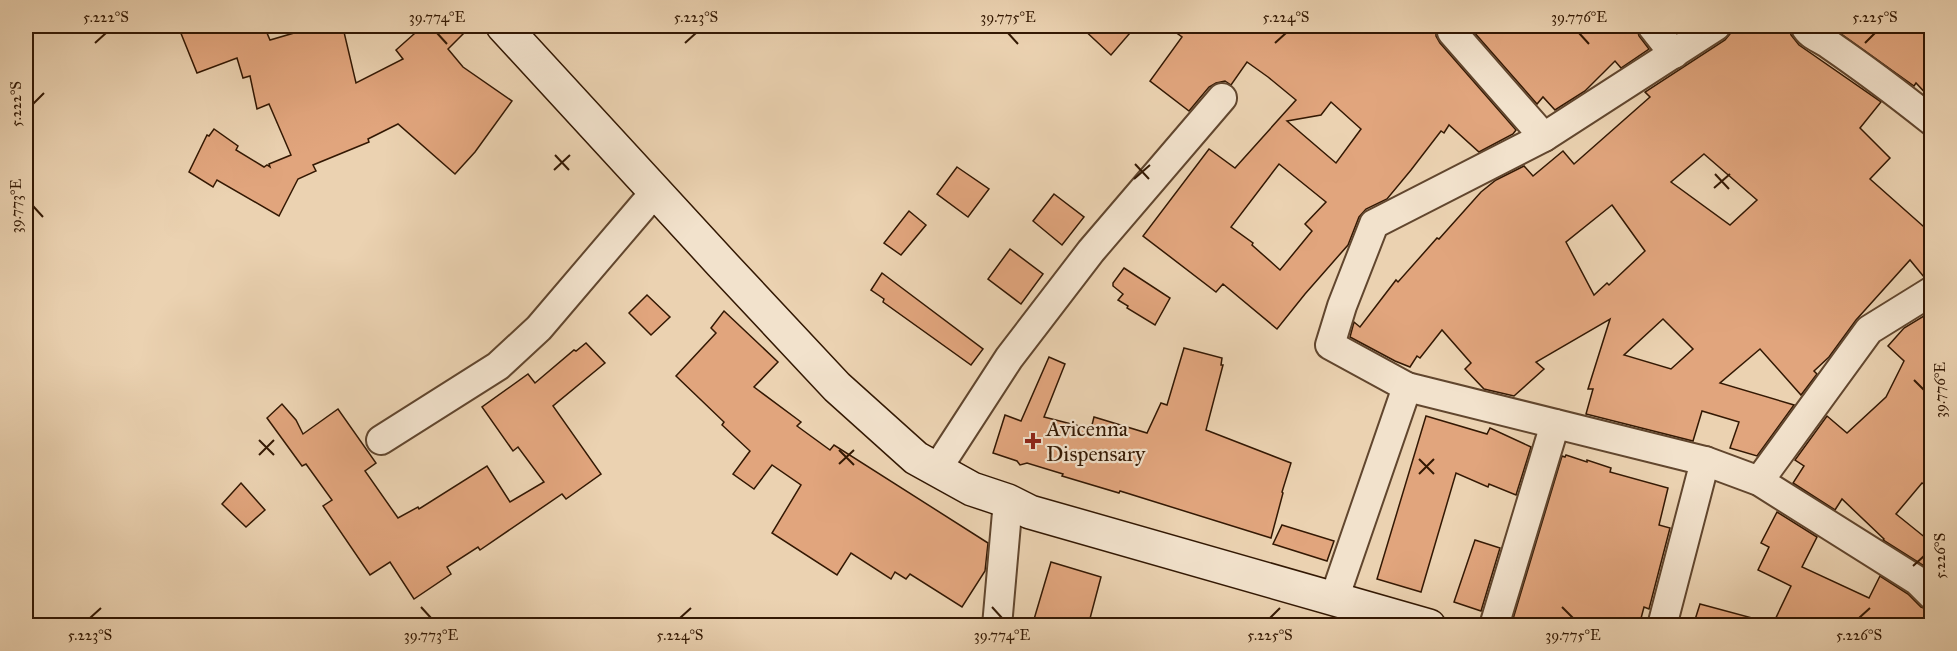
<svg xmlns="http://www.w3.org/2000/svg" width="1957" height="651" font-family="'IM FELL Great Primer',serif">
<rect width="100%" height="100%" fill="#ebd2b1"/>
<filter id="stains"><feTurbulence type="fractalNoise" baseFrequency=".00333" numOctaves="4"/><feColorMatrix values="0 0 0 0 .2 0 0 0 0 .09 0 0 0 0 .02 0 0 0 .5 -.17"/></filter>
<radialGradient id="worn" r=".72"><stop offset=".6" stop-color="#630" stop-opacity="0"/><stop offset="1" stop-color="#630" stop-opacity=".3"/></radialGradient>
<g fill="#e1a57d" stroke="#331803" stroke-width="1.5" fill-rule="evenodd">
<path d="M 178,26 L 264,26 L 270,40 L 318,26 L 320,31 L 335,27 L 336,33 L 344,32 L 356,83 L 403,59 L 396,50 L 423,26 L 471,26 L 448,49 L 463,67 L 512,101 L 475,152 L 455,174 L 398,124 L 368,139 L 369,142 L 313,165 L 316,171 L 298,179 L 279,216 L 217,180 L 213,187 L 189,172 L 207,135 L 209,136 L 214,129 L 238,146 L 236,150 L 264,167 L 267,165 L 270,167 L 269,164 L 291,155 L 269,104 L 257,109 L 250,76 L 243,78 L 237,58 L 197,73 Z"/>
<path d="M 1080,26 L 1136,26 L 1111,55 Z"/>
<path d="M 1167,26 L 1429,26 L 1436,31 L 1436,36 L 1440,43 L 1516,130 L 1513,134 L 1479,152 L 1449,125 L 1444,133 L 1441,131 L 1411,170 L 1387,199 L 1366,209 L 1359,217 L 1348,245 L 1305,294 L 1277,329 L 1223,284 L 1216,292 L 1143,236 L 1209,149 L 1235,168 L 1296,100 L 1268,77 L 1247,62 L 1231,85 L 1225,81 L 1216,83 L 1209,87 L 1189,111 L 1150,81 L 1182,37 ZM 1331,102 L 1361,129 L 1336,163 L 1287,121 L 1321,115 ZM 1279,164 L 1326,202 L 1305,224 L 1312,231 L 1280,270 L 1252,245 L 1253,243 L 1231,227 Z"/>
<path d="M 1474,26 L 1636,26 L 1639,36 L 1649,49 L 1621,68 L 1615,61 L 1585,91 L 1555,110 L 1543,97 L 1537,104 L 1473,31 Z"/>
<path d="M 1732,26 L 1789,26 L 1791,35 L 1799,45 L 1881,102 L 1860,128 L 1890,158 L 1870,179 L 1932,234 L 1932,275 L 1924,277 L 1910,260 L 1856,320 L 1829,357 L 1814,371 L 1817,374 L 1801,395 L 1760,349 L 1720,383 L 1794,405 L 1757,456 L 1730,448 L 1739,422 L 1702,411 L 1693,441 L 1586,414 L 1593,389 L 1588,389 L 1610,319 L 1536,362 L 1544,369 L 1514,396 L 1484,389 L 1465,369 L 1471,363 L 1442,330 L 1420,358 L 1417,356 L 1410,367 L 1395,361 L 1350,337 L 1354,322 L 1360,327 L 1396,280 L 1398,282 L 1437,238 L 1439,239 L 1481,192 L 1496,180 L 1524,166 L 1533,176 L 1563,151 L 1574,164 L 1650,97 L 1645,92 L 1725,40 L 1730,34 ZM 1704,154 L 1757,200 L 1730,225 L 1671,182 ZM 1612,205 L 1645,251 L 1609,285 L 1607,283 L 1594,295 L 1566,242 ZM 1663,319 L 1693,349 L 1671,369 L 1624,355 Z"/>
<path d="M 1830,26 L 1920,26 L 1932,32 L 1932,100 L 1916,83 L 1914,86 Z"/>
<path d="M 957,167 L 989,189 L 968,217 L 937,194 Z"/>
<path d="M 1054,194 L 1084,217 L 1062,245 L 1033,221 Z"/>
<path d="M 909,211 L 926,225 L 901,255 L 884,243 Z"/>
<path d="M 1010,249 L 1043,274 L 1021,304 L 988,279 Z"/>
<path d="M 1124,268 L 1170,298 L 1155,325 L 1127,308 L 1128,306 L 1118,300 L 1123,294 L 1113,286 L 1113,283 Z"/>
<path d="M 882,273 L 983,349 L 971,365 L 883,302 L 884,299 L 871,290 Z"/>
<path d="M 647,295 L 670,317 L 651,335 L 629,313 Z"/>
<path d="M 724,311 L 778,362 L 754,387 L 801,422 L 797,426 L 830,450 L 834,445 L 988,543 L 985,571 L 962,607 L 910,574 L 906,579 L 895,572 L 891,579 L 851,553 L 837,575 L 772,533 L 801,485 L 772,465 L 754,489 L 733,474 L 750,451 L 722,425 L 724,422 L 676,376 L 716,333 L 711,328 Z"/>
<path d="M 1932,311 L 1932,490 L 1922,483 L 1896,514 L 1932,543 L 1932,571 L 1883,540 L 1884,539 L 1842,499 L 1835,510 L 1793,483 L 1804,466 L 1795,460 L 1827,416 L 1847,433 L 1886,397 L 1904,361 L 1888,346 L 1904,328 Z"/>
<path d="M 586,343 L 605,363 L 553,406 L 601,474 L 566,499 L 562,494 L 480,550 L 478,547 L 447,567 L 451,574 L 414,599 L 390,562 L 370,575 L 323,506 L 332,500 L 306,464 L 302,466 L 267,418 L 282,404 L 296,420 L 303,434 L 338,409 L 376,463 L 365,471 L 398,518 L 418,507 L 419,509 L 487,466 L 510,502 L 544,482 L 518,447 L 513,451 L 482,407 L 528,374 L 535,383 L 574,350 L 576,351 Z"/>
<path d="M 1184,348 L 1222,358 L 1221,365 L 1223,365 L 1206,430 L 1291,463 L 1282,492 L 1283,493 L 1271,538 L 1120,491 L 1119,493 L 1062,476 L 1063,474 L 1027,463 L 1020,465 L 1017,461 L 993,453 L 1005,415 L 1021,421 L 1049,357 L 1065,364 L 1044,417 L 1091,429 L 1094,417 L 1147,433 L 1161,403 L 1167,405 Z"/>
<path d="M 1426,416 L 1487,434 L 1490,428 L 1531,447 L 1516,495 L 1489,484 L 1488,487 L 1456,473 L 1421,592 L 1377,579 Z"/>
<path d="M 1566,455 L 1587,462 L 1587,460 L 1611,468 L 1610,472 L 1668,488 L 1659,525 L 1670,528 L 1649,609 L 1644,607 L 1639,626 L 1539,626 L 1513,619 L 1562,456 L 1565,457 Z"/>
<path d="M 241,483 L 265,510 L 246,527 L 222,504 Z"/>
<path d="M 1777,512 L 1817,537 L 1802,567 L 1869,598 L 1880,576 L 1908,594 L 1921,607 L 1932,611 L 1932,626 L 1772,626 L 1791,586 L 1758,570 L 1769,547 L 1761,543 Z"/>
<path d="M 1282,525 L 1334,541 L 1327,561 L 1273,544 Z"/>
<path d="M 1475,540 L 1500,548 L 1481,611 L 1454,602 Z"/>
<path d="M 1051,562 L 1101,577 L 1088,626 L 1032,626 Z"/>
<path d="M 1700,604 L 1756,619 L 1756,626 L 1693,626 Z"/>
</g>
<g fill="none" stroke-linecap="round" stroke-linejoin="round">
<defs>
<g id="street">
<path d="M 1458,26 L 1452,32 L 1544,137"/>
<path d="M 1652,26 L 1674,54"/>
<path d="M 1805,26 C 1810,36 1821,38 1830,45 C 1865,69 1898,94 1932,121"/>
<path d="M 1407,387 L 1705,461 L 1759,481 L 1918,581 L 1932,595"/>
<path d="M 381,440 L 498,366 L 539,328 L 655,192"/>
<path d="M 937,469 L 1009,358 L 1091,251 L 1222,98"/>
<path d="M 1759,481 L 1869,330 L 1932,291"/>
<path d="M 1334,599 L 1407,387 L 1330,345 L 1342,306 L 1374,224 L 1544,137 L 1716,26"/>
<path d="M 997,626 L 1008,501"/>
<path d="M 1494,626 L 1555,424"/>
<path d="M 1662,626 L 1705,461"/>
</g>
<path id="secondary" d="M 503,26 L 721,263 L 837,387 L 916,458 L 972,489 L 1008,501 L 1030,512 L 1429,626"/>
</defs>
<use href="#street" stroke="#61462e" stroke-width="32"/>
<use href="#secondary" stroke="#331803" stroke-width="36"/>
<use href="#street" stroke="#f2e2cc" stroke-width="28"/>
<use href="#secondary" stroke="#f2e2cc" stroke-width="33"/>
</g>
<path fill="none" stroke="#331803" stroke-width="2" d="M 437,33 L 447,44M 1008,33 L 1018,44M 1579,33 L 1589,44M 95,43 L 106,33M 685,43 L 696,33M 1275,43 L 1286,33M 1865,43 L 1875,33M 33,104 L 44,93M 555,155 L 569,170M 1135,164 L 1149,179M 554,170 L 570,155M 1715,174 L 1729,189M 1134,179 L 1150,165M 1714,188 L 1730,174M 33,206 L 43,217M 1914,380 L 1924,390M 259,440 L 274,455M 839,450 L 854,465M 259,455 L 274,440M 1419,459 L 1434,474M 839,464 L 854,450M 1419,474 L 1434,459M 1913,566 L 1924,556M 421,607 L 431,618M 992,607 L 1002,618M 1562,607 L 1573,618M 90,618 L 101,608M 680,618 L 691,608M 1270,618 L 1280,608M 1859,618 L 1870,608"/>
<path fill="#8f2418" stroke="#f2e2cc" stroke-width="2" d="M1030 432h6v6h6v6h-6v6h-6v-6h-6v-6h6z"/>
<g text-anchor="middle" stroke-width="4.5" stroke-linejoin="round" paint-order="stroke">
<g font-size="22" fill="#331803" stroke="#f2e2cc" text-anchor="start">
<text x="1046" y="436">Avicenna<tspan x="1046" dy="25">Dispensary</tspan></text>
</g>
</g>
<rect width="1957" height="651" fill="none" stroke="#ebd2b1" stroke-width="66"/>
<rect x="33" y="33" width="1891" height="585" fill="none" stroke="#331803" stroke-width="2"/>
<g font-size="15" text-anchor="middle" fill="#331803">
<text x="106" y="22">5.222°S</text>
<text x="437" y="22">39.774°E</text>
<text x="696" y="22">5.223°S</text>
<text x="1008" y="22">39.775°E</text>
<text x="1286" y="22">5.224°S</text>
<text x="1579" y="22">39.776°E</text>
<text x="1875" y="22">5.225°S</text>
<text transform="translate(16 104) rotate(-90)" y="5">5.222°S</text>
<text transform="translate(16 206) rotate(-90)" y="5">39.773°E</text>
<text transform="translate(1940 390) rotate(-90)" y="5">39.776°E</text>
<text transform="translate(1940 556) rotate(-90)" y="5">5.226°S</text>
<text x="90" y="640">5.223°S</text>
<text x="431" y="640">39.773°E</text>
<text x="680" y="640">5.224°S</text>
<text x="1002" y="640">39.774°E</text>
<text x="1270" y="640">5.225°S</text>
<text x="1573" y="640">39.775°E</text>
<text x="1859" y="640">5.226°S</text>
</g>
<rect width="100%" height="100%" filter="url(#stains)"/>
<rect width="100%" height="100%" fill="url(#worn)"/>
</svg>
